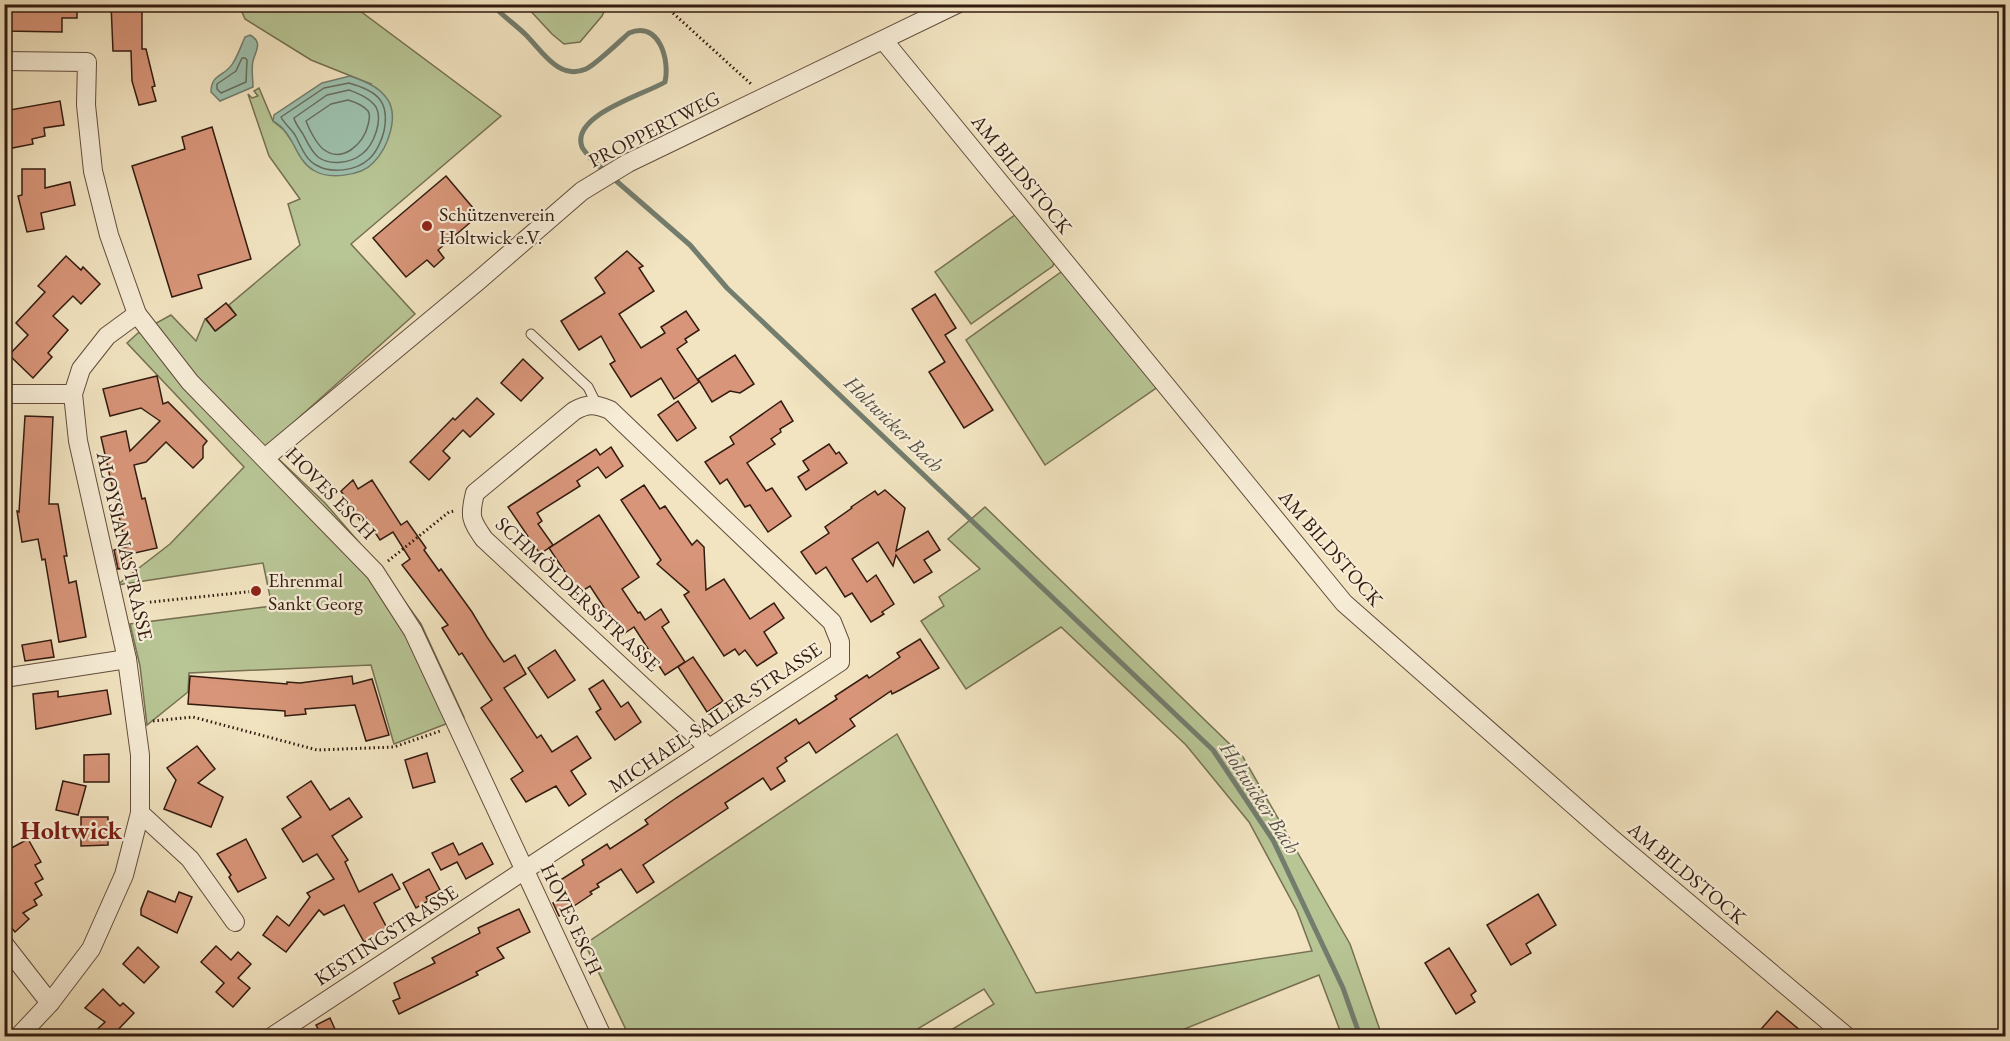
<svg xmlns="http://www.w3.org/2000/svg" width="2010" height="1041" font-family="'EB Garamond',serif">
<rect width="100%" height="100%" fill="#f2e4c1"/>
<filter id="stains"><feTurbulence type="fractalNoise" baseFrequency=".00333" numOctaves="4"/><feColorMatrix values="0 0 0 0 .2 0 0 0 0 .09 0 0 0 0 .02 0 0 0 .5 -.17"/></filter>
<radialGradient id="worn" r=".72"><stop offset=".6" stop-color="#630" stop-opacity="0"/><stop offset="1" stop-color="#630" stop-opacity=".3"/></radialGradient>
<g fill="#b8c595" stroke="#767052" stroke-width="1.5">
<path d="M 239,5 L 352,5 L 501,116 L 351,244 L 415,314 L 266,447 L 325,503 L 376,562 L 421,624 L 464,717 L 394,744 L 371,665 L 189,673 L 188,692 L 147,725 L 140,666 L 130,624 L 272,606 L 263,563 L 117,585 L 170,544 L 244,467 L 127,343 L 138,333 L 171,315 L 196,341 L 205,319 L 216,331 L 236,315 L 229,305 L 300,245 L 288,204 L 300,199 L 269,156 L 248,94 L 252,98 L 258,96 L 254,91 L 259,88 L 273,121 L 284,130 L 291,140 L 371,84 L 311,60 L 245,19 Z"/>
<path d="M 525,5 L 607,5 L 602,16 L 580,42 L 564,44 L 552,34 Z"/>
<path d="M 1015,215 L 1056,255 L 1053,266 L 971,324 L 935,272 Z"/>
<path d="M 1061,272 L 1071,274 L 1162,384 L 1045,465 L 966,340 Z"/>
<path d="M 985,507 L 1243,757 L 1350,944 L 1382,1036 L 1342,1036 L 1319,975 L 1167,1036 L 941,1036 L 994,1004 L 984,989 L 906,1036 L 629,1036 L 585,944 L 897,734 L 1036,993 L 1312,951 L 1297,911 L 1249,822 L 1186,745 L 1061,627 L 966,689 L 921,621 L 944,606 L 939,597 L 980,569 L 948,539 Z"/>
</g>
<g fill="#9dbfac" stroke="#737d6e" stroke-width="1.5">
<path d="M 250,35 C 263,42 256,50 253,61 C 251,69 253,78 253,87 L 220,101 L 211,92 C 211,73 225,77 233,63 C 238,55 241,46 245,37 Z"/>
<path d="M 350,76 C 363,81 376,85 385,96 C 401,114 388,148 373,163 C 361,176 328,180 313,170 C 298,161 295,142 284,130 C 281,126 276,123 273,121 L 274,115 L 322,83 Z"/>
</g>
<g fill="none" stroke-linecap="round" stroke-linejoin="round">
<g stroke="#686d5e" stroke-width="1.5">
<path d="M 242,58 L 245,58 L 247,60 L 246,82 L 221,93 L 217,89 L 217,84 L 236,71 Z"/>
<path d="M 349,83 C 377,91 390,101 384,131 C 382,140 376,153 369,159 C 356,171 331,174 316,165 C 305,159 301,146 295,135 C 291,129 284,123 281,117 L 324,88 Z"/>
<path d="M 349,90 C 359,94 370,98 376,107 C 383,120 374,145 362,154 C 351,163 330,166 318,157 C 311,151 307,142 303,134 C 299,128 295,123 294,118 L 327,95 Z"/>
<path d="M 348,100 C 355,102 363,105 368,111 C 371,116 369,120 368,125 C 364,144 342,164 323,149 C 316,143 309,129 306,121 L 331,104 Z"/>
</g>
<path stroke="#737d6e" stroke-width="5" d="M 492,4 C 502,16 515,24 526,35 C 542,51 559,81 586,69 C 595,65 620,41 629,33 C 659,20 670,60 665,82 C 646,94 570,115 582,147 C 584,151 588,155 591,159 L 690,245 L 727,288 L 1213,750 L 1273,840 L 1343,988 L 1360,1036"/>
</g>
<g fill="#d89579" stroke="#331b10" stroke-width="1.5">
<path d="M 4,4 L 77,4 L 77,18 L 62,18 L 62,32 L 4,31 Z"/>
<path d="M 111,4 L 142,4 L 142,49 L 146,49 L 155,86 L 152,87 L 156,101 L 139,105 L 132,81 L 131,51 L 113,51 Z"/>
<path d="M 60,101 L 64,125 L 44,128 L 45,136 L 32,139 L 33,144 L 7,149 L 4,134 L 8,134 L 4,111 Z"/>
<path d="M 212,127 L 251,259 L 198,275 L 202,288 L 172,297 L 132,166 L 185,149 L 182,137 Z"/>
<path d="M 22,169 L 45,169 L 45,188 L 70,182 L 75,205 L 41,213 L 44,229 L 27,232 L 18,196 L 22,195 Z"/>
<path d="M 446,176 L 479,215 L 438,250 L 444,258 L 434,267 L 427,260 L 406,277 L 373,238 Z"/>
<path d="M 627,251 L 643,266 L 639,268 L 654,291 L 619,314 L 641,348 L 665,333 L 661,327 L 686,311 L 699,330 L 685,339 L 687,342 L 677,349 L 699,382 L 674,399 L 661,378 L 631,397 L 610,364 L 615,361 L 601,336 L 579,350 L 561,321 L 605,293 L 595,278 Z"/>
<path d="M 66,256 L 81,270 L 83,267 L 100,284 L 81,304 L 73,296 L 53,316 L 68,330 L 48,353 L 52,357 L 33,378 L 9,355 L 28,335 L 16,323 L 45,292 L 38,286 Z"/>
<path d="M 935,294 L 956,328 L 945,335 L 993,410 L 964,428 L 929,372 L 945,362 L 912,309 Z"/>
<path d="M 226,303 L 236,315 L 215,331 L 206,319 Z"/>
<path d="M 735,355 L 754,384 L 740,393 L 730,391 L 712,402 L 698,379 Z"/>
<path d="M 523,359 L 543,378 L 521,401 L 501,383 Z"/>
<path d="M 157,376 L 163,404 L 168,402 L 207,441 L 203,446 L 203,458 L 193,468 L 166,442 L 146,462 L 134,465 L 142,499 L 145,498 L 157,548 L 130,554 L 133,566 L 118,569 L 114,550 L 126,547 L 101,437 L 126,431 L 130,451 L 160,421 L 141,408 L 110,416 L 103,389 Z"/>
<path d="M 477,398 L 494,414 L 470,437 L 463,430 L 443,451 L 450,458 L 429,480 L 410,462 L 453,418 L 455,420 Z"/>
<path d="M 678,401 L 696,428 L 677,441 L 658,415 Z"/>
<path d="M 781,401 L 793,421 L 780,429 L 781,432 L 771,439 L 775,444 L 747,463 L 766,491 L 772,488 L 791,516 L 768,532 L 750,505 L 745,507 L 727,479 L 720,484 L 705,462 L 734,444 L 730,437 Z"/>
<path d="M 25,416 L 53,417 L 49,504 L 58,504 L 67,556 L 64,556 L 69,583 L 76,581 L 86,637 L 59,642 L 45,559 L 42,560 L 38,539 L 22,542 L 17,511 L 19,512 Z"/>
<path d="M 829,444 L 836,454 L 839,452 L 847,463 L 806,490 L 798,477 L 809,470 L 803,461 Z"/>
<path d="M 611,447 L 623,466 L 606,478 L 598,467 L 577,481 L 580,486 L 537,513 L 542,521 L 538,524 L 553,545 L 540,554 L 508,507 L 596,449 L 600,455 Z"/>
<path d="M 353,480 L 358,489 L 372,480 L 401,525 L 407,521 L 426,548 L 424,550 L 439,571 L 441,569 L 472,612 L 487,637 L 504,662 L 515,655 L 526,674 L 504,688 L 537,738 L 541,735 L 552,752 L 577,736 L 591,758 L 571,771 L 586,794 L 569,806 L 556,786 L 526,802 L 511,779 L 523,771 L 481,708 L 492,700 L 462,653 L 459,655 L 442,628 L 448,625 L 402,565 L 410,559 L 393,532 L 380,540 L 365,517 L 360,520 L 341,491 Z"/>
<path d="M 644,485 L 660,509 L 665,506 L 692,545 L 697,540 L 704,547 L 706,590 L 724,579 L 750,619 L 774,603 L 784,618 L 764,632 L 777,653 L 757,666 L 745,650 L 739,655 L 735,649 L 724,656 L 684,595 L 689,592 L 657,564 L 661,560 L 621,500 Z"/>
<path d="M 885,490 L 905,508 L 896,551 L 928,531 L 940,550 L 924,560 L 932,572 L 914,583 L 896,555 L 893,566 L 878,542 L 852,559 L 867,582 L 876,575 L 894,604 L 882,612 L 884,614 L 871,622 L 852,593 L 845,597 L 826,567 L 816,574 L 801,552 L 829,533 L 825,527 L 852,508 L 851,507 L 875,491 L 878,495 Z"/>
<path d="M 599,515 L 639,577 L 622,589 L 638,613 L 640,612 L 645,620 L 661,609 L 669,622 L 662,627 L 685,662 L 665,675 L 634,627 L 622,635 L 590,586 L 579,593 L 549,548 Z"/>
<path d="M 920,639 L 939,668 L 900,690 L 892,694 L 891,691 L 850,719 L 855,726 L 816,753 L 809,742 L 785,758 L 787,761 L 777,768 L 785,781 L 771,790 L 763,778 L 725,803 L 728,808 L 643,865 L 654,882 L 637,893 L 621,869 L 597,884 L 599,887 L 590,892 L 592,894 L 559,916 L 553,903 L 567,893 L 559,881 L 584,865 L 582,860 L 607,844 L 610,849 L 648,824 L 645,820 L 676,798 L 796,719 L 799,724 L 837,699 L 835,696 L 867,675 L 869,678 L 900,657 L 897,653 Z"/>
<path d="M 51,640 L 54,657 L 25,661 L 22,645 Z"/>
<path d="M 555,650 L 575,680 L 548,698 L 528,668 Z"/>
<path d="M 693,657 L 723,701 L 707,712 L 678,667 Z"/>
<path d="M 190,676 L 287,684 L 287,682 L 300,683 L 352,676 L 353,684 L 372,679 L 389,735 L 366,741 L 355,705 L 305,709 L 306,714 L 285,716 L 285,711 L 188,704 Z"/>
<path d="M 603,680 L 621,707 L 628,702 L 641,722 L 615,740 L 596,712 L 601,709 L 589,689 Z"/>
<path d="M 107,690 L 111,714 L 36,729 L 33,694 L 58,691 L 58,697 Z"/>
<path d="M 197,746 L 215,769 L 198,783 L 223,797 L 211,827 L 164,809 L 176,780 L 167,768 Z"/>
<path d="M 427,753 L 435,782 L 413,788 L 405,760 Z"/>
<path d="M 109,754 L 109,782 L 84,782 L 84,755 Z"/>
<path d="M 63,781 L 86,786 L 78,815 L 56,810 Z"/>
<path d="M 311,781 L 330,810 L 349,798 L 362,817 L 332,836 L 348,860 L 345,862 L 359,892 L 392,874 L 400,889 L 374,903 L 388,930 L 364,942 L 344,905 L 324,915 L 319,910 L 286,952 L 263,935 L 277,916 L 289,926 L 310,897 L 307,893 L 334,879 L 317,854 L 303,862 L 282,829 L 301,817 L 287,797 Z"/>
<path d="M 81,817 L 108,817 L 108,845 L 81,846 Z"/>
<path d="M 28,839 L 41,862 L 35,865 L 43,879 L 35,883 L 42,895 L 34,900 L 37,905 L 23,913 L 29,919 L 15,932 L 9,925 L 4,917 L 4,852 Z"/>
<path d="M 246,839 L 266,878 L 238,892 L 229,877 L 231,875 L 217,854 Z"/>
<path d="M 453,843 L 459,855 L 482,843 L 493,864 L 466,879 L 457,862 L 441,870 L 432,853 Z"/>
<path d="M 429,869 L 440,890 L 426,897 L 428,901 L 416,908 L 403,883 Z"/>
<path d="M 148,891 L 175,902 L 179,892 L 192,897 L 177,933 L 141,915 L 141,909 Z"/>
<path d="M 1538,894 L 1556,925 L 1526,944 L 1531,953 L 1511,965 L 1487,925 Z"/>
<path d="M 519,909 L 530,932 L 497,948 L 504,958 L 476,972 L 478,975 L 399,1014 L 393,1001 L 400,998 L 394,983 L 435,963 L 432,958 L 480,933 L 478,928 Z"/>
<path d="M 216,946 L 231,960 L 238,952 L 251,964 L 238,978 L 250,988 L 233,1007 L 216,992 L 224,983 L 201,962 Z"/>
<path d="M 138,947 L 159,967 L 144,983 L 123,964 Z"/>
<path d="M 1449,948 L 1476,991 L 1471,995 L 1475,1002 L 1456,1014 L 1425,963 Z"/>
<path d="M 103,989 L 120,1006 L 123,1003 L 134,1013 L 112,1036 L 90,1036 L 105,1022 L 85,1008 Z"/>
<path d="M 1777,1011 L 1807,1036 L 1755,1036 Z"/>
<path d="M 330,1018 L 338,1036 L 322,1036 L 316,1025 Z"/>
</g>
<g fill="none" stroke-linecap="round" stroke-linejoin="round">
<defs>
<path id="service" d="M 531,334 L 588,387 L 597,405"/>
<g id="minor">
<path d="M 884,41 L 1344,603 L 1611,838 L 1846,1036"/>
<path d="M 4,61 L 87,62 L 86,105 L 93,171 L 109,235 L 137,314 L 190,382 L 375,572 L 413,631 L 602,1036"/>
<path d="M 4,394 L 73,394"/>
<path d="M 265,458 L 478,281 L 582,191 L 628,163 L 957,4"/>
<path d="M 4,678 L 127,659"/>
<path d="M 140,813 L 190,859 L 235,922"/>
<path d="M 4,944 L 50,1003"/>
<path d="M 19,1036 L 50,1003 L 91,949 L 124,875 L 140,813 L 140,755 L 127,659 L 78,441 L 73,394 L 81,369 L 107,336 L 137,314"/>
<path d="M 273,1036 L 840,662 L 840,642 L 832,622 L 610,410 C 595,404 588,403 574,411 L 475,493 C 469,517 471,520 484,539 L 709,748"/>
</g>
</defs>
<use href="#service" stroke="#634d3c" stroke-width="11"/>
<use href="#minor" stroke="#634d3c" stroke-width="20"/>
<g stroke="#331b10" stroke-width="3" stroke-dasharray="1.5 3" stroke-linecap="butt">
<path d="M 663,4 L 751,84"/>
<path d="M 388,561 L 449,512 L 454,511"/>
<path d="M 132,604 L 256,591"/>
<path d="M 153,721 L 193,717 L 317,750 L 394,747 L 440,731"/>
</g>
<use href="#service" stroke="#f7edd7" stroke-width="9"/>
<use href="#minor" stroke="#f7edd7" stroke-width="18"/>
</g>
<g fill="#8f2418" stroke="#f7edd7" stroke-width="2">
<circle cx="427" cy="226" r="6"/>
<circle cx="256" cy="591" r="6"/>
</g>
<g text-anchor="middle" stroke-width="4.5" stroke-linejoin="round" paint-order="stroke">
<g font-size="20" fill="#331b10" stroke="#f7edd7">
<text transform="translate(654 129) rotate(-27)" y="7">PROPPERTWEG</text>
<text transform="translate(1022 174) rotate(51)" y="7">AM BILDSTOCK</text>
<text transform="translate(331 493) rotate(46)" y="7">HOVES ESCH</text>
<text transform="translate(125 546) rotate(77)" y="7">ALOYSIANASTRASSE</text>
<text transform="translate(1331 548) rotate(49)" y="7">AM BILDSTOCK</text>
<text transform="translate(578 594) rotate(43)" y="7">SCHMÖLDERSSTRASSE</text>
<text transform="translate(715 717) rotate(-34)" y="7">MICHAEL-SAILER-STRASSE</text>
<text transform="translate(1687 873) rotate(40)" y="7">AM BILDSTOCK</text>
<text transform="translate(572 919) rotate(65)" y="7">HOVES ESCH</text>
<text transform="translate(386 935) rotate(-33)" y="7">KESTINGSTRASSE</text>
</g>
<g font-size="20" fill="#331b10" stroke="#f7edd7" text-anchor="start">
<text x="439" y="221">Schützenverein<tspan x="439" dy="23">Holtwick e.V.</tspan></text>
<text x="268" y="587">Ehrenmal<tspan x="268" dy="23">Sankt Georg</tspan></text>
</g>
<g font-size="21" font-style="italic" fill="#585447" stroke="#f7edd7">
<text transform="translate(894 424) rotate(44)" y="7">Holtwicker Bach</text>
<text transform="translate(1260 798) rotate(57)" y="7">Holtwicker Bach</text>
</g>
<g font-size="26" font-weight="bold" fill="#7a1f14" stroke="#f7edd7">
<text x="71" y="839">Holtwick</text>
</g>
</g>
<rect width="2010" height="1041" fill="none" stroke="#f2e4c1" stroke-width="24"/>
<rect x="6" y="6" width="1998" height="1029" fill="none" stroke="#331b10" stroke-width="3"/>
<rect x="12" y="12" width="1986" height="1017" fill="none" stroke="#331b10" stroke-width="1.5"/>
<rect width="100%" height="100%" filter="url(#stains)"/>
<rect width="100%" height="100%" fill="url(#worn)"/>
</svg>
